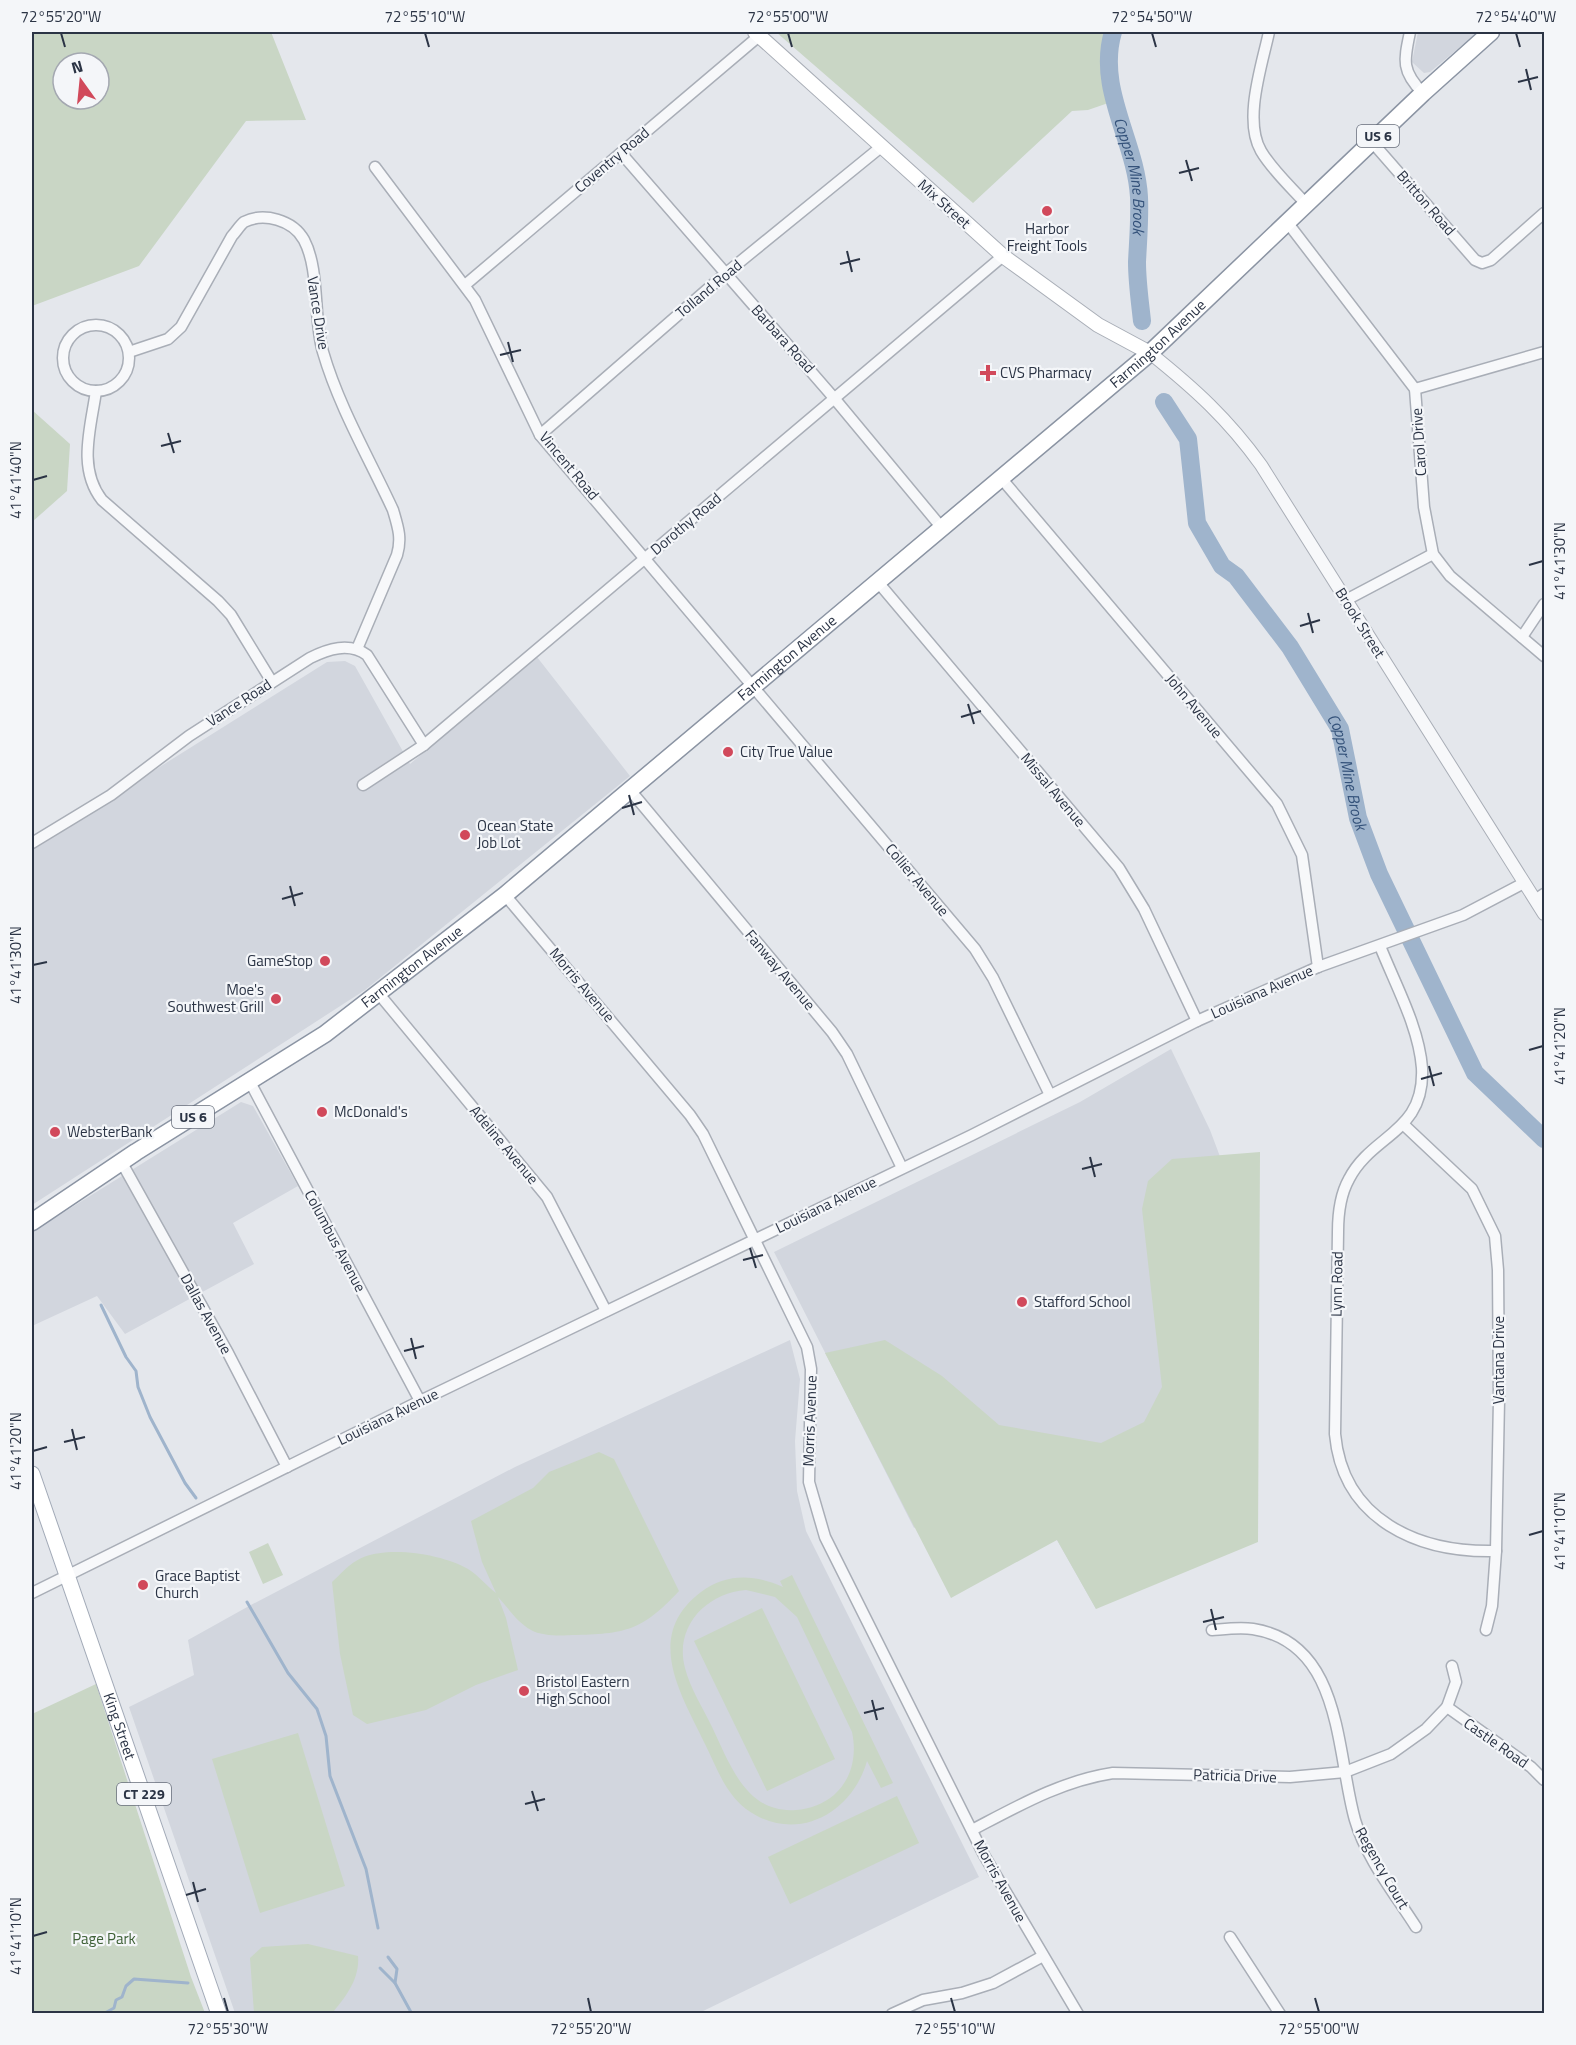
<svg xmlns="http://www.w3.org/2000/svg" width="1576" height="2045" font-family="'Titillium Web',sans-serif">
<rect width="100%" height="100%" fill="#e4e7ec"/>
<g fill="#d2d6de">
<path d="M 1418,32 L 1478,32 L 1430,72 L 1424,73 L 1412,62 Z"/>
<path d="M 537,657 L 630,776 L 365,990 L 32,1205 L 32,847 L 327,662 L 345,661 L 355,666 L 410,764 Z"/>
<path d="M 1171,1049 L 1210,1130 L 1245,1223 L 1096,1609 L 1018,1471 L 914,1528 L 774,1252 L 1080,1102 Z"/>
<path d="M 241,1102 L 253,1106 L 298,1186 L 233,1223 L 254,1264 L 125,1334 L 97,1296 L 32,1326 L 32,1232 Z"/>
<path d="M 790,1340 L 800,1379 L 795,1441 L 797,1491 L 806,1531 L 979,1877 L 699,2013 L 235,2013 L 129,1707 L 194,1675 L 188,1640 L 249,1606 L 515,1467 Z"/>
</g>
<g fill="#c9d6c5" fill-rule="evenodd">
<path d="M 32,32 L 271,32 L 306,120 L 246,121 L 139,266 L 32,306 ZM 63,63 L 99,63 L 99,99 L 63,99 Z"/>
<path d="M 776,32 L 1113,32 C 1106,55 1110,78 1114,101 L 1088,110 L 1072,111 L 973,203 Z"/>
<path d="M 32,410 L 70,444 L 67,491 L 32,522 Z"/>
<path d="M 1260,1152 L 1258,1542 L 1096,1609 L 1057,1540 L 951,1598 L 825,1353 L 885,1340 L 942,1376 L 999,1425 L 1101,1443 L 1144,1422 L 1162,1387 L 1142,1209 L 1148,1181 L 1172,1159 Z"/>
<path d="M 599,1452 L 614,1459 L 679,1591 C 642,1631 625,1634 572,1635 C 561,1636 541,1636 531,1630 C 517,1622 509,1609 498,1597 L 506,1618 L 518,1670 L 476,1685 L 426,1710 L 367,1724 L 353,1715 L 340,1654 L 332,1582 C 340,1575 347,1566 356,1561 C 383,1544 442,1554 468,1569 C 478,1575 487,1586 496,1593 L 482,1562 L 471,1521 L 533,1488 L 549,1472 Z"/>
<path d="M 268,1543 L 283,1575 L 263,1584 L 249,1552 Z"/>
<path d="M 792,1575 L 893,1783 L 881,1788 L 867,1761 C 852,1814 795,1845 746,1809 C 725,1793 716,1766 705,1744 C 681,1694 643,1636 701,1592 C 726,1573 755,1574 783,1587 L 780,1581 ZM 746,1590 L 775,1597 L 797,1617 L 852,1732 C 857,1755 852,1779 834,1795 C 823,1804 810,1809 796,1810 C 746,1814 730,1764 712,1727 C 703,1708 690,1688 685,1668 C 674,1627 706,1593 746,1590 Z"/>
<path d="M 762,1608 L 835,1759 L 767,1791 L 694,1641 Z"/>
<path d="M 96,1684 L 191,1977 L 205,2013 L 32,2013 L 32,1714 Z"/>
<path d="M 298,1733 L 345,1886 L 260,1913 L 212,1759 Z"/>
<path d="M 897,1796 L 919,1843 L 790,1904 L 768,1857 Z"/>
<path d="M 308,1944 L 358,1956 C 360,1978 346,1997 332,2013 L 254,2013 L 250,1958 L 262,1947 Z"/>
</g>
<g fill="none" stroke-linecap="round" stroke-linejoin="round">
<g stroke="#9fb4cc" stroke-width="3">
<path d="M 101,1305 L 126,1357 L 136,1371 L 138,1387 L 150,1417 L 185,1483 L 196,1498"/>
<path d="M 247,1602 L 288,1673 L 317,1709 L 326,1736 L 330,1776 L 366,1869 L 378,1928"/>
<path d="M 388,1957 L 397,1969 L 395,1983 L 412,2014"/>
<path d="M 380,1968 L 395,1983"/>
<path d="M 103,2014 L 114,2008 L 116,2000 L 122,1997 L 126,1986 L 134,1979 L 188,1983"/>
</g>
<g stroke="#9fb4cc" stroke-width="18">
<path id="s1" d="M 1113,32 C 1096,89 1136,141 1139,197 C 1140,219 1138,241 1137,262 C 1137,282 1140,302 1142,321"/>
<path id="s2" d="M 1164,402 L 1188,439 L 1197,523 L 1222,566 L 1236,576 L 1290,647 L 1340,729 L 1358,818 L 1379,874 L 1475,1073 L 1544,1139"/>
</g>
<defs>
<g id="minor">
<path d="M 1269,32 C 1262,65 1243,120 1261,151 C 1272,170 1291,187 1306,204"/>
<path d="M 1410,32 C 1404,60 1401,71 1423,93"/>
<path d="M 1372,142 L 1475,260 L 1482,263 L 1491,260 L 1544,213"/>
<path d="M 621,153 L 834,398 L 942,528"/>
<path d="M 375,167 L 475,300 L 540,435 L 975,949 L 993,978 L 1050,1095"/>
<path d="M 1287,222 L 1415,389 L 1424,507 L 1433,554 L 1450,576 L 1544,656"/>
<path d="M 465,285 L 759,36"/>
<circle cx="96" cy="358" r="33"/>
<path d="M 129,352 L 168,339 L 181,327 L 232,236 C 236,232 240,225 244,222 C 264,212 293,220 304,240 C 320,270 313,318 323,352 C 339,407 369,458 393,510 C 398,527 402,538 397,555 L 357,649"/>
<path d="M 1415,389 L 1544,352"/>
<path d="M 96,391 C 91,427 77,468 102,500 L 218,601 L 231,615 L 272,682"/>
<path d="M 540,435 L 725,274 L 881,147"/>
<path d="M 1001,478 L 1277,804 L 1302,855 L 1318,967"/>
<path d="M 877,581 L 1119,868 L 1144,909 L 1197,1021"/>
<path d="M 1346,600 L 1433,554"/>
<path d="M 1522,637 L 1544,604"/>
<path d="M 363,785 L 424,745 L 1003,256"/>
<path d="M 630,790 L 832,1032 L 847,1054 L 902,1168"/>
<path d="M 32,843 L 111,795 L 189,736 L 310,658 C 328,649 349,642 367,655 L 424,745"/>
<path d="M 505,895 L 690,1115 L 703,1134 L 807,1347 L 811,1369 L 809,1482 L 825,1537 L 984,1855 L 1078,2014"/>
<path d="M 1535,900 L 1544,894"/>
<path d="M 1380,946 C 1395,984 1419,1027 1422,1068 C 1425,1133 1372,1134 1349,1179 C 1340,1195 1338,1214 1338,1232 L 1335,1434 C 1343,1520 1418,1553 1496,1551"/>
<path d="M 379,994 L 547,1197 L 606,1311"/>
<path d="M 250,1082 L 420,1401"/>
<path d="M 1404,1125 L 1472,1189 L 1495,1236 L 1498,1270 L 1499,1400 L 1496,1551 L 1492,1606 L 1486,1630"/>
<path d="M 122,1163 L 228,1353 L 287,1467"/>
<path d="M 32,1593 L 420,1401 L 972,1135 L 1197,1021 L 1318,967 L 1463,915 L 1524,883"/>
<path d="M 1212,1630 C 1225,1629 1240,1627 1253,1629 C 1343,1643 1336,1753 1355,1820 C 1366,1858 1395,1894 1416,1927"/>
<path d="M 1447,1707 L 1531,1767 L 1544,1780"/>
<path d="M 972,1830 C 1018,1806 1061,1781 1113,1773 L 1290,1777 L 1345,1772 L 1391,1754 L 1426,1729 L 1447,1707 L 1456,1682 L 1452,1666"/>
<path d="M 1230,1937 L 1280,2014"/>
<path d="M 892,2014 L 923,2000 L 962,1993 L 993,1983 L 1043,1956"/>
</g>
<path id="tertiary" d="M 1150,353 C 1195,389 1228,419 1261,465 L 1544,914"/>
<path id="secondary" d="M 755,32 L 1003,256 L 1098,325 L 1150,353"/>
<g id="primary">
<path id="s3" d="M 32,1474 L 219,2014"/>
</g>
<g id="trunk">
<path id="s4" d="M 32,1222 L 136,1152 L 325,1034 L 505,895 L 1150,353 L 1423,93 L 1491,32"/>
</g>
</defs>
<use href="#minor" stroke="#a9aeb7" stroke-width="13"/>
<use href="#tertiary" stroke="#a9aeb7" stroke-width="14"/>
<use href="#secondary" stroke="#a9aeb7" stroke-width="16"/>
<use href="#primary" stroke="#a3abb8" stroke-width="17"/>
<use href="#trunk" stroke="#8b94a3" stroke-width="19"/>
<use href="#minor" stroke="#f7f8fa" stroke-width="10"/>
<use href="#tertiary" stroke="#f7f8fa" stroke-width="12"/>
<use href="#secondary" stroke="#fff" stroke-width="14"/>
<use href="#primary" stroke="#fff" stroke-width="15"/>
<use href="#trunk" stroke="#fff" stroke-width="16"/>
</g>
<path fill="none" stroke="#2b3445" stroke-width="2" d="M 61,33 L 65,47M 425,33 L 429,47M 788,33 L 792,47M 1152,33 L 1156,47M 1516,33 L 1520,47M 1526,69 L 1531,90M 1518,82 L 1538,77M 1186,160 L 1192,181M 1179,173 L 1199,168M 847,251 L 852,272M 840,264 L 860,259M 508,342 L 513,362M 500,355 L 521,350M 168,433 L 174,453M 161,446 L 181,441M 33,480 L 47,476M 1529,565 L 1543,561M 1308,613 L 1313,633M 1300,626 L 1320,620M 968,704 L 974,724M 961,717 L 981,711M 629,795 L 634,815M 622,808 L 642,802M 290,886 L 295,906M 282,899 L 303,893M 33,965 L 47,962M 1529,1050 L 1543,1046M 1429,1066 L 1434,1086M 1421,1079 L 1442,1073M 1090,1157 L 1095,1177M 1082,1169 L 1102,1164M 750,1248 L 756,1268M 743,1260 L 763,1255M 411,1338 L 416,1359M 404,1351 L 424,1346M 72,1429 L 77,1450M 64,1442 L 85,1437M 33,1451 L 47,1447M 1529,1535 L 1543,1531M 1211,1609 L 1216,1630M 1203,1622 L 1224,1617M 872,1700 L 877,1720M 864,1713 L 884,1708M 532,1791 L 538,1811M 525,1804 L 545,1799M 193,1882 L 198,1902M 186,1895 L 206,1889M 33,1936 L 47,1932M 224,1998 L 228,2012M 588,1998 L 591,2012M 951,1998 L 955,2012M 1315,1998 L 1319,2012"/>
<g fill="#d1495b" stroke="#f4f6f9" stroke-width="2">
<circle cx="1047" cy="211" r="6"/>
<path d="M985 364h6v6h6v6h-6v6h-6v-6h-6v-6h6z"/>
<circle cx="728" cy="752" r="6"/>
<circle cx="465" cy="835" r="6"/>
<circle cx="325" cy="961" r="6"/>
<circle cx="276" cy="999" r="6"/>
<circle cx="322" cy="1112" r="6"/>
<circle cx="55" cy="1132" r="6"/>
<circle cx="1022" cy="1302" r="6"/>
<circle cx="143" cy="1585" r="6"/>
<circle cx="524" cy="1691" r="6"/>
</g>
<g text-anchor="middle" stroke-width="4.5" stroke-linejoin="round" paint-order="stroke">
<g fill="#f4f6f9" stroke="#676e7b" stroke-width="1.5">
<rect x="1357" y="125" width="42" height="22" rx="4.5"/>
<rect x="172" y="1106" width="42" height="22" rx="4.5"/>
<rect x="117" y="1783" width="54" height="22" rx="4.5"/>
</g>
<g font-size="14" font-weight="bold" fill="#2b3445">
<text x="1378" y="141">US 6</text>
<text x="193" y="1122">US 6</text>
<text x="144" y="1799">CT 229</text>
</g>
<g font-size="15" fill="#2b3445" stroke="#f4f6f9">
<text transform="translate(612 160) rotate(-40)" y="5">Coventry Road</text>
<text transform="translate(1426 203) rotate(49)" y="5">Britton Road</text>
<text transform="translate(944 204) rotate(42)" y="5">Mix Street</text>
<text transform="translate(709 289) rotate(-40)" y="5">Tolland Road</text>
<text transform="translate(318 313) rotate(81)" y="5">Vance Drive</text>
<text transform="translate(783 339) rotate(48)" y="5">Barbara Road</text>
<text dy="5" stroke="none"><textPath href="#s4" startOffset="1430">Farmington Avenue</textPath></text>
<text transform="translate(1419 442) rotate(-94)" y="5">Carol Drive</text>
<text transform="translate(569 466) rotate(50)" y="5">Vincent Road</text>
<text transform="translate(686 524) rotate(-40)" y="5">Dorothy Road</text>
<text transform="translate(1360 623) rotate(58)" y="5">Brook Street</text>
<text dy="5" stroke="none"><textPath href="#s4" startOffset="944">Farmington Avenue</textPath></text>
<text transform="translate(239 703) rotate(-33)" y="5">Vance Road</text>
<text transform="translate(1194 706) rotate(50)" y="5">John Avenue</text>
<text transform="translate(1053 790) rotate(50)" y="5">Missal Avenue</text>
<text transform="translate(917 880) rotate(50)" y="5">Collier Avenue</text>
<text dy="5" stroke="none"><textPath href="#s4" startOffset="458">Farmington Avenue</textPath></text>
<text transform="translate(780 970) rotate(50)" y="5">Fanway Avenue</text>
<text transform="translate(582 985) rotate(50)" y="5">Morris Avenue</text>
<text transform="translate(1262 992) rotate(-24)" y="5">Louisiana Avenue</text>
<text transform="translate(504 1145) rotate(50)" y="5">Adeline Avenue</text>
<text transform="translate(826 1205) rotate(-26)" y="5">Louisiana Avenue</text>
<text transform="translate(335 1241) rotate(62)" y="5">Columbus Avenue</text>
<text transform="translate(1337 1284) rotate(-89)" y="5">Lynn Road</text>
<text transform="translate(206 1314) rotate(61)" y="5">Dallas Avenue</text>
<text transform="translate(1499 1360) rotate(-90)" y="5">Vantana Drive</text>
<text transform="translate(388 1417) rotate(-26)" y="5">Louisiana Avenue</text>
<text transform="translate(810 1421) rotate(-88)" y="5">Morris Avenue</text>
<text dy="5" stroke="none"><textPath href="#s3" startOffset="267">King Street</textPath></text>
<text transform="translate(1496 1743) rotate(35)" y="5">Castle Road</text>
<text transform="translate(1235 1776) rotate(2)" y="5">Patricia Drive</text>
<text transform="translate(1382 1868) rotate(60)" y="5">Regency Court</text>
<text transform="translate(1000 1881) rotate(61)" y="5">Morris Avenue</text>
</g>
<g font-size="15" fill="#2b3445" stroke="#f4f6f9" text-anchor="start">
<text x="1047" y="234" text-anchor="middle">Harbor<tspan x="1047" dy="17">Freight Tools</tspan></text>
<text x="1000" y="378">CVS Pharmacy</text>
<text x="740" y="757">City True Value</text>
<text x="477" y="831">Ocean State<tspan x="477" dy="17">Job Lot</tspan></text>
<text x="313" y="966" text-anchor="end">GameStop</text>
<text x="264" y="995" text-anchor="end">Moe's<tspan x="264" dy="17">Southwest Grill</tspan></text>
<text x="334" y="1117">McDonald's</text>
<text x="67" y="1137">WebsterBank</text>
<text x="1034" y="1307">Stafford School</text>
<text x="155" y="1581">Grace Baptist<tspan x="155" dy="17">Church</tspan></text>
<text x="536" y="1687">Bristol Eastern<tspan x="536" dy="17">High School</tspan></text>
</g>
<g font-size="15" fill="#3f6138" stroke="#f4f6f9">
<text x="104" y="1944">Page Park</text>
</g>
<g font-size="16" font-style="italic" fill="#34527a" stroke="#f4f6f9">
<text dy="6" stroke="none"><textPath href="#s1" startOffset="147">Copper Mine Brook</textPath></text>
<text dy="6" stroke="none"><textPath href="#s2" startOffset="424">Copper Mine Brook</textPath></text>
</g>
</g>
<rect width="1576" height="2045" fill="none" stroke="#f4f6f9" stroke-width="66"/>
<g transform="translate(81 81) rotate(345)"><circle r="28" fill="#f4f6f9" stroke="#a4a8b1" stroke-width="1.5"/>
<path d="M0-4.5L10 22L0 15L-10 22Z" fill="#d1495b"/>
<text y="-9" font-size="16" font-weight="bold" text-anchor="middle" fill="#2b3445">N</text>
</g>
<rect x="33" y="33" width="1510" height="1979" fill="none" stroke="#2b3445" stroke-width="2"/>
<g font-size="15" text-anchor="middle" fill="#2b3445">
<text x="61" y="22">72°55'20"W</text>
<text x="425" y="22">72°55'10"W</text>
<text x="788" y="22">72°55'00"W</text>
<text x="1152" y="22">72°54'50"W</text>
<text x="1516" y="22">72°54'40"W</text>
<text transform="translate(16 480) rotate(-90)" y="5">41°41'40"N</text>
<text transform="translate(1560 561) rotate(-90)" y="5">41°41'30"N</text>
<text transform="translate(16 965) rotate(-90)" y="5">41°41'30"N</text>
<text transform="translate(1560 1046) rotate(-90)" y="5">41°41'20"N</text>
<text transform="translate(16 1451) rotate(-90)" y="5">41°41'20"N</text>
<text transform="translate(1560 1531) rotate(-90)" y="5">41°41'10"N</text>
<text transform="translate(16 1936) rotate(-90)" y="5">41°41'10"N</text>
<text x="228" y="2034">72°55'30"W</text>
<text x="591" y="2034">72°55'20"W</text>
<text x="955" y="2034">72°55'10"W</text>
<text x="1319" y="2034">72°55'00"W</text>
</g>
</svg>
